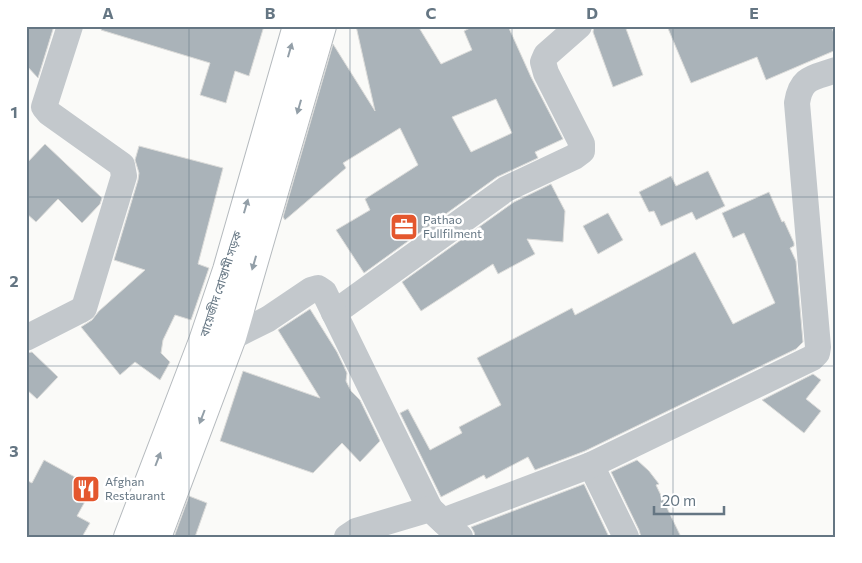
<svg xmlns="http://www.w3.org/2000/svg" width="862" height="563" font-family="Commissioner,'Noto Sans Bengali',sans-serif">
<rect width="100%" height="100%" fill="#fafaf8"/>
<g fill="#aab3b9" stroke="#dcdcda" fill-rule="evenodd">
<path d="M 26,26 L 54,26 L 38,78 L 26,65 Z"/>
<path d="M 102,26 L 264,26 L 249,76 L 235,71 L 226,103 L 200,95 L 210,63 L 101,30 Z"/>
<path d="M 356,26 L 418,26 L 441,64 L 472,50 L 464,31 L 474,26 L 508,26 L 531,77 L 563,139 L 535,152 L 538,158 L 497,177 L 364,273 L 336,230 L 370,210 L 365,199 L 418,165 L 400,128 L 343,163 L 346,168 L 285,220 L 283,217 L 333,44 L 375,111 ZM 496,99 L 512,133 L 471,152 L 452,117 Z"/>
<path d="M 594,26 L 625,26 L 643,75 L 613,87 L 593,32 Z"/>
<path d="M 667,26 L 831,26 L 836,38 L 836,50 L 766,80 L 757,57 L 691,83 Z"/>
<path d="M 45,144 L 102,198 L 100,204 L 82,223 L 58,199 L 36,222 L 26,213 L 26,164 Z"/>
<path d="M 139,146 L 223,168 L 198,264 L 209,268 L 191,320 L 175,315 L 163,340 L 161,353 L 170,362 L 160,380 L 135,362 L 120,375 L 81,327 L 92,320 L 99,311 L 145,270 L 114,260 L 138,180 L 139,173 L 135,160 Z"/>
<path d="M 708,171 L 725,206 L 696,220 L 692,212 L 661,226 L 654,211 L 649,212 L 639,192 L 671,176 L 676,186 Z"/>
<path d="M 551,184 L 565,211 L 563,242 L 527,239 L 535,254 L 498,274 L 493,264 L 421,311 L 402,282 L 514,202 Z"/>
<path d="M 769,192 L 782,222 L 784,221 L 794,243 L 794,246 L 790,248 L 796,261 L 803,342 L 796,349 L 585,451 L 535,470 L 528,457 L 486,479 L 484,475 L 441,497 L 400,413 L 408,409 L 430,450 L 462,433 L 459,427 L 501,405 L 477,358 L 572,308 L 575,315 L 695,252 L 733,324 L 775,303 L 744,233 L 733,238 L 722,213 Z"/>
<path d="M 608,213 L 623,240 L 598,254 L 583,226 Z"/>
<path d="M 310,309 L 337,352 L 347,373 L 346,381 L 351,391 L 360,400 L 380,441 L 360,462 L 342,443 L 313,473 L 220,441 L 243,371 L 320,398 L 278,330 Z"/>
<path d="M 32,352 L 58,377 L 37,399 L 26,389 L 26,353 Z"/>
<path d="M 813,374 L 821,380 L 806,399 L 821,411 L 804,433 L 762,400 Z"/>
<path d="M 44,460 L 93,487 L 77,516 L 90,523 L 82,537 L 26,537 L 26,480 L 32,483 Z"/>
<path d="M 637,460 L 649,471 L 659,484 L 656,485 L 681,537 L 641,537 L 639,530 L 611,472 Z"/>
<path d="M 584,484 L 609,537 L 475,537 L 474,532 L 471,527 Z"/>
<path d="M 189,496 L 207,503 L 195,537 L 174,537 Z"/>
</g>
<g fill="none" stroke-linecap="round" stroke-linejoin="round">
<defs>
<g id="primary">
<path d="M 128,537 L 203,341 L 227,270 L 297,26"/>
<path d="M 157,537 L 232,337 L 322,26"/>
</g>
</defs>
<use href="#primary" stroke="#b5babe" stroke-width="30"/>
<g stroke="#c3c8cc" stroke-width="26">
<path d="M 334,313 L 506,189 L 574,157 L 582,151 L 582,144 L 546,73 L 543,62 L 546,55 L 579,26"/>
<path d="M 232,337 L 268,319 L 311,290 L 318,288 L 324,292 L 430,509"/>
<path d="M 26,338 L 79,311 L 84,308 L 124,176 L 122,165 L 49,113 L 44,107 L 70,26"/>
<path d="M 591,465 L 626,537"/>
<path d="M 443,521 L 591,465 L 812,358 L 817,353 L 818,347 L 797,103 C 801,76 814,78 836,70"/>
<path d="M 347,537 L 356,531 L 430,509 L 460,537"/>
</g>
<use href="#primary" stroke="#fff" stroke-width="28"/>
</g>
<defs><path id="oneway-solid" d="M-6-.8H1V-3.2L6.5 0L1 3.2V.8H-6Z" transform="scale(1.25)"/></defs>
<g fill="#939fa8">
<use href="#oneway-solid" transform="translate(290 50) rotate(-74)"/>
<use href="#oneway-solid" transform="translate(299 107) rotate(106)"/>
<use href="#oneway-solid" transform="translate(246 206) rotate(-74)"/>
<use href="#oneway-solid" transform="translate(254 263) rotate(106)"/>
<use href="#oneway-solid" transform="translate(202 417) rotate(111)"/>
<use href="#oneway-solid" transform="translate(158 459) rotate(-69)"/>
</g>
<path fill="none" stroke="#657683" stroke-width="1" stroke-opacity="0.55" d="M 189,26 L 189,537M 350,26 L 350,537M 512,26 L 512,537M 673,26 L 673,537M 26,197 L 836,197M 26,366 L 836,366"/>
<defs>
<symbol id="office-square" viewBox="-11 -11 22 22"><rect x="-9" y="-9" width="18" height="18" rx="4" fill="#e4572e" stroke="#fff"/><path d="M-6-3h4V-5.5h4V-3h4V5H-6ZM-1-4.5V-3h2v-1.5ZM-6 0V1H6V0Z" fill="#fff"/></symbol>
<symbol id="restaurant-square" viewBox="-11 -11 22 22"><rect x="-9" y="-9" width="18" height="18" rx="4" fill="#e4572e" stroke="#fff"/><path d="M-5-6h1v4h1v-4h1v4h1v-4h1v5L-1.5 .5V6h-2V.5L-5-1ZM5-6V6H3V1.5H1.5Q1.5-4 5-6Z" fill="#fff"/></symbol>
</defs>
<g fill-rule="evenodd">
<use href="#office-square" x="388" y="211" width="32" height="32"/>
<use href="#restaurant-square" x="70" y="473" width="32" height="32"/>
</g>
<g text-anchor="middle" stroke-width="5" stroke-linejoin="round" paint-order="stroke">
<g font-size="12" fill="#657683" stroke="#fff" text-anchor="start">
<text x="423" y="224">Pathao<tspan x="423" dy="14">Fullfilment</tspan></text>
<text x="105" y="486">Afghan<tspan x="105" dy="14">Restaurant</tspan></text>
</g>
<g font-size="12" fill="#657683" stroke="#fff">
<text transform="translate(221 284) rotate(-72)" y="4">বায়েজীদ বোস্তামী সড়ক</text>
</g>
</g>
<rect width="862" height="563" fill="none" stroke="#ffffff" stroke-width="55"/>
<path d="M654 506v8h70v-8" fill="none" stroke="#657683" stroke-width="2.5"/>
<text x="662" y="506" font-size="15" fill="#657683" stroke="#ffffff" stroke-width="4" paint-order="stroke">20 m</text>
<rect x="28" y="28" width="806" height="508" fill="none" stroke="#657683" stroke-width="2"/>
<g font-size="16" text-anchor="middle" font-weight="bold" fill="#657683">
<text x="108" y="19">A</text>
<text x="270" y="19">B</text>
<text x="431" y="19">C</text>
<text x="592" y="19">D</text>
<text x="754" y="19">E</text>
<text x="14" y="118">1</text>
<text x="14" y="287">2</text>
<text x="14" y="457">3</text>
</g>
</svg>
